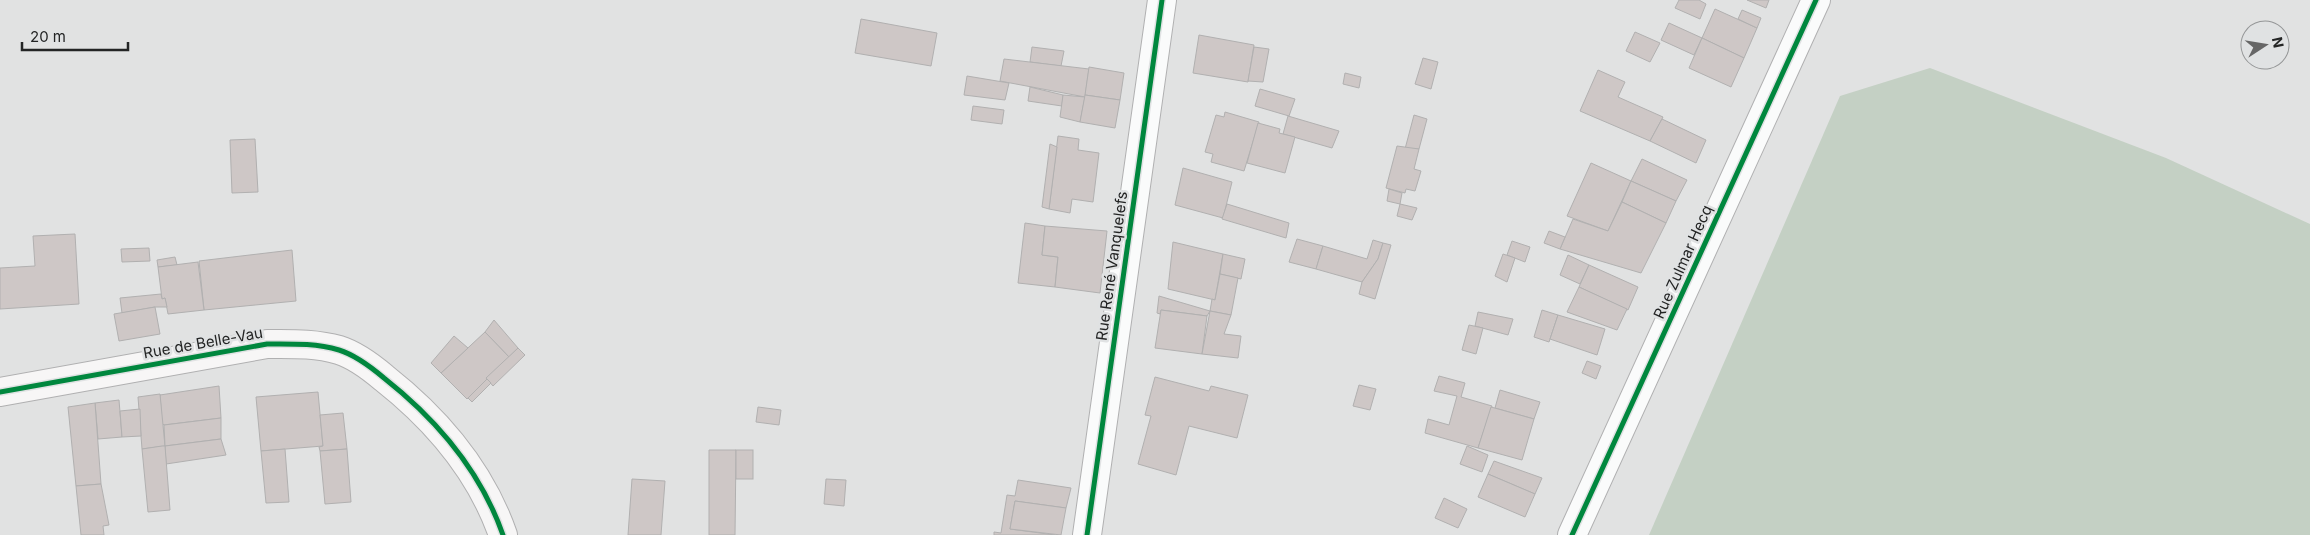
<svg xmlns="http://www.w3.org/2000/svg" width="2310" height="535" font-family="Inter,sans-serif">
<rect width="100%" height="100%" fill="#e1e2e2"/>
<path fill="#c4d0c4" d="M 1930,68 L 2166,158 L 2310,224 L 2310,535 L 1649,535 L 1840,96 Z"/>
<g fill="#cec7c6" stroke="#b1b0b0">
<path d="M 1679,0 L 1699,0 L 1706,4 L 1700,19 L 1675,8 Z"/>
<path d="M 1747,0 L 1769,0 L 1766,8 Z"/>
<path d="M 1715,9 L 1757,28 L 1744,58 L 1702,38 Z"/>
<path d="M 1742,10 L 1761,18 L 1757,28 L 1738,19 Z"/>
<path d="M 861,19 L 937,33 L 931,66 L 855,53 Z"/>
<path d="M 1669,23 L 1702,38 L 1694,55 L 1661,40 Z"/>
<path d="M 1635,32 L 1660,43 L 1650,62 L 1626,51 Z"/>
<path d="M 1199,35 L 1254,45 L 1248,82 L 1193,73 Z"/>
<path d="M 1702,38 L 1744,58 L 1731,87 L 1689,68 Z"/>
<path d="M 1032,47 L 1064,51 L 1061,66 L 1030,62 Z"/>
<path d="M 1254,47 L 1269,49 L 1263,82 L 1248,81 Z"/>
<path d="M 1423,58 L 1438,62 L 1431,89 L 1415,84 Z"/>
<path d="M 1004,59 L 1089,69 L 1085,97 L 1000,81 Z"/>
<path d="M 1089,67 L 1124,73 L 1120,100 L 1085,95 Z"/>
<path d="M 1598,70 L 1625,82 L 1618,97 L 1663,117 L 1650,141 L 1580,111 Z"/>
<path d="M 1345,73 L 1361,77 L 1359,88 L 1343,84 Z"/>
<path d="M 967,76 L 1009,83 L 1005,100 L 964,95 Z"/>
<path d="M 1030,87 L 1063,95 L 1062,106 L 1028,101 Z"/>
<path d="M 1260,89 L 1295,99 L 1289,116 L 1255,106 Z"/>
<path d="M 1063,95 L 1085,97 L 1080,122 L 1060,117 Z"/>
<path d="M 1085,95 L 1120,100 L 1115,128 L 1080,122 Z"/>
<path d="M 973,106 L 1004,110 L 1002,124 L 971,120 Z"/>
<path d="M 1225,112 L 1259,122 L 1244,171 L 1211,162 L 1213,154 L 1205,152 L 1216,115 L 1224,117 Z"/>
<path d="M 1414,115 L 1427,119 L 1419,149 L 1405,149 Z"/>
<path d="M 1288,116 L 1339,131 L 1332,148 L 1283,134 Z"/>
<path d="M 1662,119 L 1706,140 L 1696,163 L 1650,141 Z"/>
<path d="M 1258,123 L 1280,129 L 1279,133 L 1295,137 L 1285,173 L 1247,163 Z"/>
<path d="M 1058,136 L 1079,139 L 1078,150 L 1099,153 L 1093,202 L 1072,199 L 1070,213 L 1049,209 Z"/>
<path d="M 255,139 L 258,192 L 232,193 L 230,140 Z"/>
<path d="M 1050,144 L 1057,147 L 1049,209 L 1042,207 Z"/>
<path d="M 1397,146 L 1419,149 L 1414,169 L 1421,171 L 1415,191 L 1406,189 L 1405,193 L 1386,188 Z"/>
<path d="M 1642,159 L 1687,180 L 1676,201 L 1631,181 Z"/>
<path d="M 1591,163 L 1631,181 L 1608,231 L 1567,216 Z"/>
<path d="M 1183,168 L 1232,182 L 1223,218 L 1175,205 Z"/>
<path d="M 1631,181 L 1676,201 L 1666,223 L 1622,202 Z"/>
<path d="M 1389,189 L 1402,193 L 1400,204 L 1387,201 Z"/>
<path d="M 1622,202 L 1666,223 L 1641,273 L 1560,249 L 1573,219 L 1608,231 Z"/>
<path d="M 1227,204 L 1289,223 L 1286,238 L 1222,219 Z"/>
<path d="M 1400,204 L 1417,208 L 1412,220 L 1397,216 Z"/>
<path d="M 1025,223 L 1045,226 L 1042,255 L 1058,257 L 1055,287 L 1018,283 Z"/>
<path d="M 1045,226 L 1107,231 L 1100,293 L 1055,287 L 1058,257 L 1042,255 Z"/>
<path d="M 1549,231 L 1565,237 L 1560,249 L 1544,243 Z"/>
<path d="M 75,234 L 79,304 L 0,309 L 0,268 L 35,266 L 33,236 Z"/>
<path d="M 1297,239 L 1323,246 L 1316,269 L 1289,262 Z"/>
<path d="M 1373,240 L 1383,243 L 1378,259 L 1362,282 L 1316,269 L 1323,246 L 1367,259 Z"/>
<path d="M 1512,241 L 1530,247 L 1525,262 L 1507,255 Z"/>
<path d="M 1173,242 L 1223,254 L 1215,300 L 1168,289 Z"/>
<path d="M 1383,243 L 1391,245 L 1375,299 L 1359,294 L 1362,282 L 1378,259 Z"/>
<path d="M 149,248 L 150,261 L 122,262 L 121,249 Z"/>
<path d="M 292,250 L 296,301 L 204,310 L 199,261 Z"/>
<path d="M 1223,254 L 1245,259 L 1241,279 L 1220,274 Z"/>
<path d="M 1503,254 L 1515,258 L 1507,282 L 1495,276 Z"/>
<path d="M 1568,255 L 1589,265 L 1580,284 L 1560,275 Z"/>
<path d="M 175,257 L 177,265 L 158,267 L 157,260 Z"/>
<path d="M 198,262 L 204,310 L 168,314 L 165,298 L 162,299 L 158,267 Z"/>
<path d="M 1589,265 L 1638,287 L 1628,310 L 1579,287 Z"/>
<path d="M 1220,274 L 1238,278 L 1231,315 L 1210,311 L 1212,299 L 1215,300 Z"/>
<path d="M 1579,287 L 1627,309 L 1617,330 L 1567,312 Z"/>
<path d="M 161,294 L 162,299 L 165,298 L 167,307 L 155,307 L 122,313 L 120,298 Z"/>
<path d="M 1159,296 L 1210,311 L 1207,316 L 1161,310 L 1160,314 L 1157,313 Z"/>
<path d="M 155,307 L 160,334 L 119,341 L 114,314 Z"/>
<path d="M 1161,310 L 1207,316 L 1202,354 L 1155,348 Z"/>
<path d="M 1542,310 L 1558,315 L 1549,342 L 1534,337 Z"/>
<path d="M 1210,311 L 1231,315 L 1224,334 L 1241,336 L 1238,358 L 1202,354 Z"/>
<path d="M 1478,312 L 1513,319 L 1508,335 L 1475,326 Z"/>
<path d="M 1558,315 L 1605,329 L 1597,355 L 1550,339 Z"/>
<path d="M 494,320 L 518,348 L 509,357 L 485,332 Z"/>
<path d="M 1469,325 L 1483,328 L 1476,354 L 1462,350 Z"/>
<path d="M 485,332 L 509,357 L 467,399 L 441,373 Z"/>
<path d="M 454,336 L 468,348 L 441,373 L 431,363 Z"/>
<path d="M 518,348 L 525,355 L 493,386 L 486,378 Z"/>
<path d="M 1587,361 L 1601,366 L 1596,379 L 1582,373 Z"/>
<path d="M 1439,376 L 1465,383 L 1461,397 L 1492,406 L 1478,448 L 1425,433 L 1428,419 L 1449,425 L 1457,396 L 1434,391 Z"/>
<path d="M 1155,377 L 1209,391 L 1211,386 L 1248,395 L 1237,438 L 1189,426 L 1176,475 L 1138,464 L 1151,416 L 1145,415 Z"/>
<path d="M 487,379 L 491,383 L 472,402 L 468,398 Z"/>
<path d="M 1359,385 L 1376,389 L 1370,410 L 1353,406 Z"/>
<path d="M 219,386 L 221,418 L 164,425 L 162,423 L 160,395 Z"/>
<path d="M 1500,390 L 1540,402 L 1534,419 L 1495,408 Z"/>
<path d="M 318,392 L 323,446 L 261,451 L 256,397 Z"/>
<path d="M 160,394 L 165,446 L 142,449 L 138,397 Z"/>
<path d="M 119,400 L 122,437 L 98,439 L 95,403 Z"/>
<path d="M 95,403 L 101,484 L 76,486 L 68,407 Z"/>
<path d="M 758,407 L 781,410 L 779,425 L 756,422 Z"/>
<path d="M 1491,407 L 1534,419 L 1522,460 L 1478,448 Z"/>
<path d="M 140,409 L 141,436 L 122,437 L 120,411 Z"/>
<path d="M 343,413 L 347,449 L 320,451 L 319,447 L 323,446 L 320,415 Z"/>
<path d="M 221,418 L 221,439 L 165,446 L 164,425 Z"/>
<path d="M 221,439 L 226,455 L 166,464 L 165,446 Z"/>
<path d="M 162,446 L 165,446 L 170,510 L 148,512 L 142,449 Z"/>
<path d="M 1467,446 L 1488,455 L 1482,472 L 1460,464 Z"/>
<path d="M 285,449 L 289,502 L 266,503 L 261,451 Z"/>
<path d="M 347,449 L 351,502 L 325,504 L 320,451 Z"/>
<path d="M 709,450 L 736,450 L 735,535 L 709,535 Z"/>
<rect x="736" y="450" width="17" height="29"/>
<path d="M 1494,461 L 1542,478 L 1535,494 L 1488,474 Z"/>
<path d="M 1488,474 L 1535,494 L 1525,517 L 1478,497 Z"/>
<path d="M 632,479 L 665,481 L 661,535 L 628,535 Z"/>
<path d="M 826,479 L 846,480 L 844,506 L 824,504 Z"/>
<path d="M 1018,480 L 1071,488 L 1066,508 L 1015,501 L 1010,529 L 1055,535 L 994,535 L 994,532 L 1001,533 L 1007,495 L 1015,496 Z"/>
<path d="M 101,484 L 109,525 L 103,526 L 104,535 L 81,535 L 76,486 Z"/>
<path d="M 1444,498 L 1467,509 L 1458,528 L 1435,518 Z"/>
<path d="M 1015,501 L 1066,508 L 1061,535 L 1010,529 Z"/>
</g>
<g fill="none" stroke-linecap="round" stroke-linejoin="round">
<defs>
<g id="street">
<path d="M 1087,535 L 1162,0"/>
<path d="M 1572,535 L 1816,0"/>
</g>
<path id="secondary" d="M 0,392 L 267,344 C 291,344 315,343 339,350 C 355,355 371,367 384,378 C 436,419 481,472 503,535"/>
</defs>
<use href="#street" stroke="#b0b0b1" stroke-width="30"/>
<use href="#secondary" stroke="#b0b0b1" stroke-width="30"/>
<use href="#street" stroke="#fafbfb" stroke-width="28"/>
<use href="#secondary" stroke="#f7f6f6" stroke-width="28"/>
<defs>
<g id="cycleway">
<path d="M 0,392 L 267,344 C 291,344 315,343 339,350 C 355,355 371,367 384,378 C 436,419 481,472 503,535"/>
<path d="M 1087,535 L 1162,0"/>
<path d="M 1572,535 L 1816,0"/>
</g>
</defs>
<use href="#cycleway" stroke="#e0e2e3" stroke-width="8"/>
<use href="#cycleway" stroke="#00873e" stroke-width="5"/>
</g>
<g text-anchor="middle" stroke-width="5" stroke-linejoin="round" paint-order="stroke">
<g font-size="15" fill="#232424" stroke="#e0e2e3">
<text transform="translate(1683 262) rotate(-66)" y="5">Rue Zulmar Hecq</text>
<text transform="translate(1112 266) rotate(-82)" y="5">Rue René Vanquelefs</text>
<text transform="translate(203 343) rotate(-10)" y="5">Rue de Belle-Vau</text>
</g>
</g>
<g transform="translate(2265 45) rotate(78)"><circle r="24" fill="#e0e2e3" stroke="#949697"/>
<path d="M0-4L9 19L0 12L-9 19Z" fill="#666666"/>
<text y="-8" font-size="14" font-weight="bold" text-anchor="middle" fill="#232424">N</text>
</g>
<path d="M22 42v8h106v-8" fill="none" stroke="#232424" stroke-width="2.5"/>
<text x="30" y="42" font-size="15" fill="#232424" stroke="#e0e2e3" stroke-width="4" paint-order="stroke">20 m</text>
</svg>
